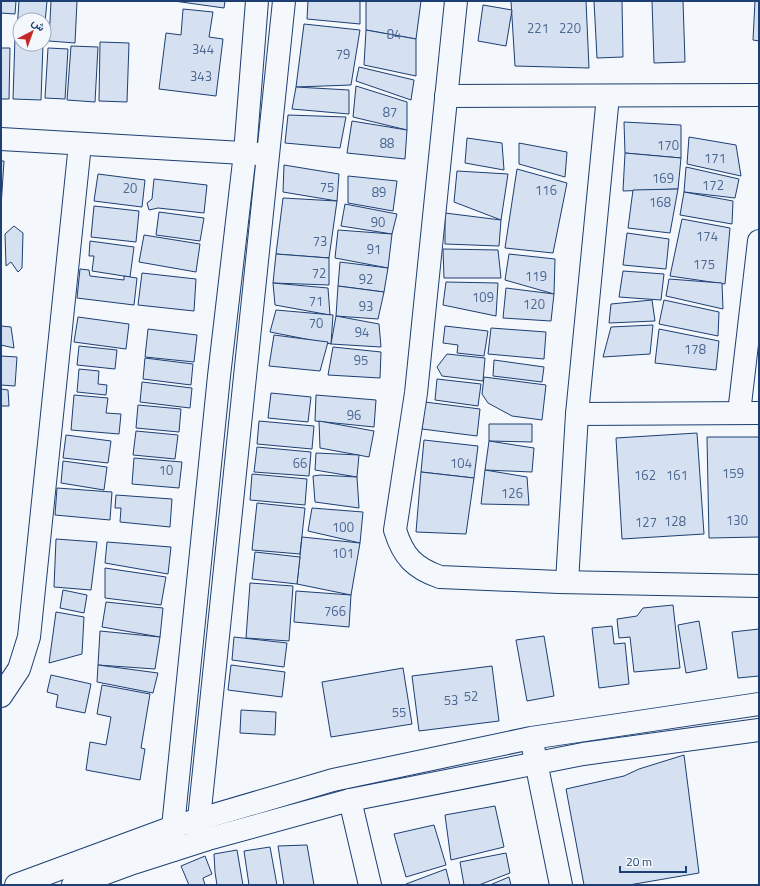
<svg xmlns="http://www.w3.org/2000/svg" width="760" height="886" font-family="'Titillium Web',Vazirmatn,sans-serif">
<rect width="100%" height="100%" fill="#f4f7fb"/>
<g fill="#d5e0f0" stroke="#1d3f73">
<path d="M 1,1 L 16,1 L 15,14 L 1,13 Z"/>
<path d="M 19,1 L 47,1 L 44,33 L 44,20 L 20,20 L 20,31 L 17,31 Z"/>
<path d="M 51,1 L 77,1 L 75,43 L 49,41 Z"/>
<path d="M 174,1 L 225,1 L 224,8 Z"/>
<path d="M 308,1 L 360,1 L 360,24 L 307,19 Z"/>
<path d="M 366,1 L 421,1 L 416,39 L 366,30 Z"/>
<path d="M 511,1 L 586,1 L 589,68 L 515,66 Z"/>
<path d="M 594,1 L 622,1 L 623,57 L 597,58 Z"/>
<path d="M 652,1 L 683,1 L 685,62 L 654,63 Z"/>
<path d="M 755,1 L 759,1 L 759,41 L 753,40 Z"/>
<path d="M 483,5 L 512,10 L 506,46 L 478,41 Z"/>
<path d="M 183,9 L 213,12 L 209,37 L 223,39 L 216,96 L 159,89 L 166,33 L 181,35 Z"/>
<path d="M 304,24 L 360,30 L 351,85 L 296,87 Z"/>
<path d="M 366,30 L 416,39 L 416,76 L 364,65 Z"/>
<path d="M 15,37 L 20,37 L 20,44 L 43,44 L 41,100 L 13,99 Z"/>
<path d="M 100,42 L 129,43 L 127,102 L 99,101 Z"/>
<path d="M 71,46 L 98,47 L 95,102 L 67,100 Z"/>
<path d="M 1,48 L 10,48 L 9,99 L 1,99 Z"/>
<path d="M 48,48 L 68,49 L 65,99 L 45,98 Z"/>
<path d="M 359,67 L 414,80 L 411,100 L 356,81 Z"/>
<path d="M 356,86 L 407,102 L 407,130 L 353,117 Z"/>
<path d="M 296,87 L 349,90 L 349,114 L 292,109 Z"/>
<path d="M 288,115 L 346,117 L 340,148 L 285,143 Z"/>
<path d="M 352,121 L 407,130 L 405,159 L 347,153 Z"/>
<path d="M 624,122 L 681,125 L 681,158 L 625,153 Z"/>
<path d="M 689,137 L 736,145 L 741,176 L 687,164 Z"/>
<path d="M 467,138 L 502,143 L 504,170 L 465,163 Z"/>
<path d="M 519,143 L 567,152 L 565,177 L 519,164 Z"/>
<path d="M 625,153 L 681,158 L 678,189 L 623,191 Z"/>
<path d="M 1,161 L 4,161 L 1,207 Z"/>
<path d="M 284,165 L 339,174 L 337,201 L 283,192 Z"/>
<path d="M 686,167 L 739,179 L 735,198 L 684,192 Z"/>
<path d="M 517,169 L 567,183 L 553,253 L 505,248 Z"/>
<path d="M 457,171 L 508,174 L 501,220 L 454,202 Z"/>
<path d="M 98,174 L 145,180 L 142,207 L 94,201 Z"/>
<path d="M 348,176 L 397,181 L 393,211 L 348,203 Z"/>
<path d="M 154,179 L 207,185 L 204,213 L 158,208 L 149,210 L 147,203 L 152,199 Z"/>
<path d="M 678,189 L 670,233 L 628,228 L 633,190 Z"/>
<path d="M 684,192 L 733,201 L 732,224 L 680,215 Z"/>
<path d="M 283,198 L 337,201 L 329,258 L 276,254 Z"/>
<path d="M 345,204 L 397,214 L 392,234 L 341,226 Z"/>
<path d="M 94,206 L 139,211 L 136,242 L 91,237 Z"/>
<path d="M 159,212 L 204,218 L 200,241 L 156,235 Z"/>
<path d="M 445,213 L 501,220 L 499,246 L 445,244 Z"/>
<path d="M 682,219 L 730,228 L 725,284 L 670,276 Z"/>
<path d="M 14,226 L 23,233 L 22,268 L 18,272 L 11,262 L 6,266 L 5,234 Z"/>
<path d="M 338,230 L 392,234 L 388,268 L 335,258 Z"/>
<path d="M 627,233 L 669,239 L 666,269 L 623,265 Z"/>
<path d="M 144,235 L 200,244 L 196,272 L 139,262 Z"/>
<path d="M 90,241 L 134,247 L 130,277 L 92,271 L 94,256 L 89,256 Z"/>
<path d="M 443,249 L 498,250 L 501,278 L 444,278 Z"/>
<path d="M 276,254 L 329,258 L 329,285 L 273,283 Z"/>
<path d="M 509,254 L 555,259 L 554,294 L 505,280 Z"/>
<path d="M 340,262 L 388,268 L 384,292 L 338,286 Z"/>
<path d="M 80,269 L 89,270 L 90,276 L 124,280 L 124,276 L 137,278 L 134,305 L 77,298 Z"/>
<path d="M 623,271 L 664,274 L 661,300 L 619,297 Z"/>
<path d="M 142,273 L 196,279 L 194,311 L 138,305 Z"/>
<path d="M 669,279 L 722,283 L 723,309 L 666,296 Z"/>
<path d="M 446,282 L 498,283 L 496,316 L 443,305 Z"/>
<path d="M 273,283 L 328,288 L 330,315 L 275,305 Z"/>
<path d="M 338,286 L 384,292 L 378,319 L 336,316 Z"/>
<path d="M 506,288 L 554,294 L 551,321 L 503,318 Z"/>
<path d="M 652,300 L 655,321 L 609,323 L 611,304 Z"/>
<path d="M 664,300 L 719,312 L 718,336 L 659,324 Z"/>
<path d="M 276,310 L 333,315 L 331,344 L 270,332 Z"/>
<path d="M 336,316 L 379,324 L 381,347 L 331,344 Z"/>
<path d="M 78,317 L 129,324 L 126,349 L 74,342 Z"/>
<path d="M 653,325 L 650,354 L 603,357 L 611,327 Z"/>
<path d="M 1,326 L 11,327 L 14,348 L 1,345 Z"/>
<path d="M 445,326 L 488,331 L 484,356 L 457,353 L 458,345 L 443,343 Z"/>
<path d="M 491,328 L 546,332 L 544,359 L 488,354 Z"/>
<path d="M 148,329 L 197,335 L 194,362 L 145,357 Z"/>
<path d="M 659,329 L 719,341 L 716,370 L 655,363 Z"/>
<path d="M 274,335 L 328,342 L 320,371 L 269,366 Z"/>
<path d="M 79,346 L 117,350 L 115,369 L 77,365 Z"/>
<path d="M 333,347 L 381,352 L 380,378 L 328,375 Z"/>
<path d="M 447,354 L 485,358 L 483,381 L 442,376 L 437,367 Z"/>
<path d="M 1,356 L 17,357 L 15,386 L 1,385 Z"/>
<path d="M 145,358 L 193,364 L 191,385 L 143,379 Z"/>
<path d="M 494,360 L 544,367 L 542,382 L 493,376 Z"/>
<path d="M 79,369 L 99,371 L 98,384 L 107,385 L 106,395 L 77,392 Z"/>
<path d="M 484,377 L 546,385 L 542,420 L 512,416 L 488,403 L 482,394 Z"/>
<path d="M 437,379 L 481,384 L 478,406 L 435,400 Z"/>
<path d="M 142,382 L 192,388 L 190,408 L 140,402 Z"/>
<path d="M 1,389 L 8,390 L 9,406 L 1,406 Z"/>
<path d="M 271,393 L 311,397 L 308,422 L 268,418 Z"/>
<path d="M 74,395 L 108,398 L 106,413 L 121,414 L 119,434 L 71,430 Z"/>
<path d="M 316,395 L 376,400 L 374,427 L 315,421 Z"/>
<path d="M 425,402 L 480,409 L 477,436 L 422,429 Z"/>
<path d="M 138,405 L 181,409 L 179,432 L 136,428 Z"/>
<path d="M 259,421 L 314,426 L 312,449 L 257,444 Z"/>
<path d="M 319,421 L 374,431 L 369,457 L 320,448 Z"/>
<path d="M 489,424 L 532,424 L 532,442 L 489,441 Z"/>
<path d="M 136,431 L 178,435 L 175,459 L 133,455 Z"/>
<path d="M 697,433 L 704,534 L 622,539 L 616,438 Z"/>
<path d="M 66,435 L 111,441 L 108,463 L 63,458 Z"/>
<path d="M 707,437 L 759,437 L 759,537 L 709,538 Z"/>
<path d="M 424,440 L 478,446 L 474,478 L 421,472 Z"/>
<path d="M 489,441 L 534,448 L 532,472 L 485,470 Z"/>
<path d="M 257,447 L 311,452 L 309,476 L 254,472 Z"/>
<path d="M 316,453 L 359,455 L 357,477 L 315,470 Z"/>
<path d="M 134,458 L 182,462 L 179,488 L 132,484 Z"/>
<path d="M 63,461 L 107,467 L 104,490 L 61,483 Z"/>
<path d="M 485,470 L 527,477 L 529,505 L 481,504 Z"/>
<path d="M 421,472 L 474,478 L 466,534 L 416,532 Z"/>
<path d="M 252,474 L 307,479 L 305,505 L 250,500 Z"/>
<path d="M 320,475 L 357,477 L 359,508 L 315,502 L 313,476 Z"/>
<path d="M 57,488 L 112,492 L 110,520 L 55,515 Z"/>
<path d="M 116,495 L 172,499 L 170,527 L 120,522 L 121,508 L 115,508 Z"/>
<path d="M 257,503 L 305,508 L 300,554 L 252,550 Z"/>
<path d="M 312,508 L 363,512 L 360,543 L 308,531 Z"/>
<path d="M 302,537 L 360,543 L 351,595 L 297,584 Z"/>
<path d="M 56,539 L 97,542 L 91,590 L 54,587 Z"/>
<path d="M 107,542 L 171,547 L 168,574 L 105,563 Z"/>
<path d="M 255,552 L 300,557 L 297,584 L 252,579 Z"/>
<path d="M 105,568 L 166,577 L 161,605 L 105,598 Z"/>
<path d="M 250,583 L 293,586 L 289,641 L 246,638 Z"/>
<path d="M 63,590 L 87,595 L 84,613 L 60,608 Z"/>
<path d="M 296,591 L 351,595 L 349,627 L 294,622 Z"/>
<path d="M 106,602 L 163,608 L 160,637 L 102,627 Z"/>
<path d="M 673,605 L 680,668 L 634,672 L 630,637 L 619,638 L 617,619 L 637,616 L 643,608 Z"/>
<path d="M 56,612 L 84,617 L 82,654 L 49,663 Z"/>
<path d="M 699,621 L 707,669 L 686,673 L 678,625 Z"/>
<path d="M 612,626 L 614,644 L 625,643 L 629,684 L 599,688 L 592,628 Z"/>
<path d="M 759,629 L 759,676 L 738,678 L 732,632 Z"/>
<path d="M 100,631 L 160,637 L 155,669 L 98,665 Z"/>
<path d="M 544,636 L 554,696 L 527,701 L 516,640 Z"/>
<path d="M 234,637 L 287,643 L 284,667 L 232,660 Z"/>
<path d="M 98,665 L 158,673 L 153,693 L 97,682 Z"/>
<path d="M 231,665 L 285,672 L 282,697 L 228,690 Z"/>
<path d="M 492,666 L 499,721 L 419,731 L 412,676 Z"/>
<path d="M 403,668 L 412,724 L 331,737 L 322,682 Z"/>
<path d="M 51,675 L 91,684 L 85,713 L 56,707 L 58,695 L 47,692 Z"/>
<path d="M 102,685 L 150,694 L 141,748 L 145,749 L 140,780 L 86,770 L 90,742 L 106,745 L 111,717 L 97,714 Z"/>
<path d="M 241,710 L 276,712 L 275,735 L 240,733 Z"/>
<path d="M 684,755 L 699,873 L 629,885 L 584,885 L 566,789 L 624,776 L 639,769 Z"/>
<path d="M 495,806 L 504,847 L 451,860 L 445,815 Z"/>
<path d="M 434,825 L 446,865 L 406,877 L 394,834 Z"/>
<path d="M 307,845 L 314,885 L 284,885 L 278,846 Z"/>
<path d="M 270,847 L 277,885 L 249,885 L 244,851 Z"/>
<path d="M 237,850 L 243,885 L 217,885 L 215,872 L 214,854 Z"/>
<path d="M 506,853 L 510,873 L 479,885 L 464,885 L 460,862 Z"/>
<path d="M 205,856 L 212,874 L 203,878 L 205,885 L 189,885 L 181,866 Z"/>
<path d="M 446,869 L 450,885 L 407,885 L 406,884 Z"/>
<path d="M 509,877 L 511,885 L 490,885 Z"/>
</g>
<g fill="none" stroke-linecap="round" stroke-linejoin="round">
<defs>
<g id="minor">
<path d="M 456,1 L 416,393 L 395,530 C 403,556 414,568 440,577 L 559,582 L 759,586"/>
<path d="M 446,96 L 759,95"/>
<path d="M 1,139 L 259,154"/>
<path d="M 739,413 L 759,241"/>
<path d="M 577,414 L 759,413"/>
<path d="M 567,582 L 577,414 L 608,96"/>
<path d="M 1,696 L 19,669 L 29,637 L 80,144"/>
<path d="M 533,747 L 561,885"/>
<path d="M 350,800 L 370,885"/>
<path d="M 198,842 L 199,819 L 284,1"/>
<path d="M 173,850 L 173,827 L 219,376 L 245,153 L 257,1"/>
<path d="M 16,885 L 173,827 L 333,780 L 531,738 L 759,704"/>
<path d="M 73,885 L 133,863 L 208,839 L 350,800 L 583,754 L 759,730"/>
</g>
</defs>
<use href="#minor" stroke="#1d3f73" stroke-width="24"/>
<use href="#minor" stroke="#f4f7fb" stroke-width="22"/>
</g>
<g text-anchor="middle" stroke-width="3" stroke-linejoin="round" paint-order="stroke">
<g font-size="13" fill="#4b6792">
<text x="538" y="33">221</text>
<text x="570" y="33">220</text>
<text x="394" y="39">84</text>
<text x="203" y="54">344</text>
<text x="343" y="59">79</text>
<text x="201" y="81">343</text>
<text x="390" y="117">87</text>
<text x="387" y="148">88</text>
<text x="668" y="150">170</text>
<text x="715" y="163">171</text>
<text x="663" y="183">169</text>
<text x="713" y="190">172</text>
<text x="327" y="192">75</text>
<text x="130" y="193">20</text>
<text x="546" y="195">116</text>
<text x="379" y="197">89</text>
<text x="660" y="207">168</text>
<text x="378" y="227">90</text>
<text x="707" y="241">174</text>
<text x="320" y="246">73</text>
<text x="374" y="254">91</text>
<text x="704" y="269">175</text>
<text x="319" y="278">72</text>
<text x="536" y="281">119</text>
<text x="366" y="284">92</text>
<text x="483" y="302">109</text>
<text x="316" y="306">71</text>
<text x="534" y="309">120</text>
<text x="366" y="311">93</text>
<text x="316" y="328">70</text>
<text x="362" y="337">94</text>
<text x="695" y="354">178</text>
<text x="361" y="365">95</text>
<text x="354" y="420">96</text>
<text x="300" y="468">66</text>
<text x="461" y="468">104</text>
<text x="166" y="475">10</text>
<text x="733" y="478">159</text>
<text x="645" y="480">162</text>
<text x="677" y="480">161</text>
<text x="512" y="498">126</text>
<text x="737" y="525">130</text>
<text x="675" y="526">128</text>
<text x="646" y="527">127</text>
<text x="343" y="532">100</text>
<text x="343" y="558">101</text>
<text x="335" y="616">766</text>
<text x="471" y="701">52</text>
<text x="451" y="705">53</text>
<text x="399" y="717">55</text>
</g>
</g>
<rect width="760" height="886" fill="none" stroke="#1d3f73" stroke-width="4"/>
<g transform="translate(32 32) rotate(41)"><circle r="19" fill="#f4f7fb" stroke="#9eadc5"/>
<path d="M0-3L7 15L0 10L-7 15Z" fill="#c62828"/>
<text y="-6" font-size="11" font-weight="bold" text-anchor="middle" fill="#1d3f73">ش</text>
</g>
<path d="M620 866v6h66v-6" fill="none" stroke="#1d3f73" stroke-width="2"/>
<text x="626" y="866" font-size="12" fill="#1d3f73" stroke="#f4f7fb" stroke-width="3" paint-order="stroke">20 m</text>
</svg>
